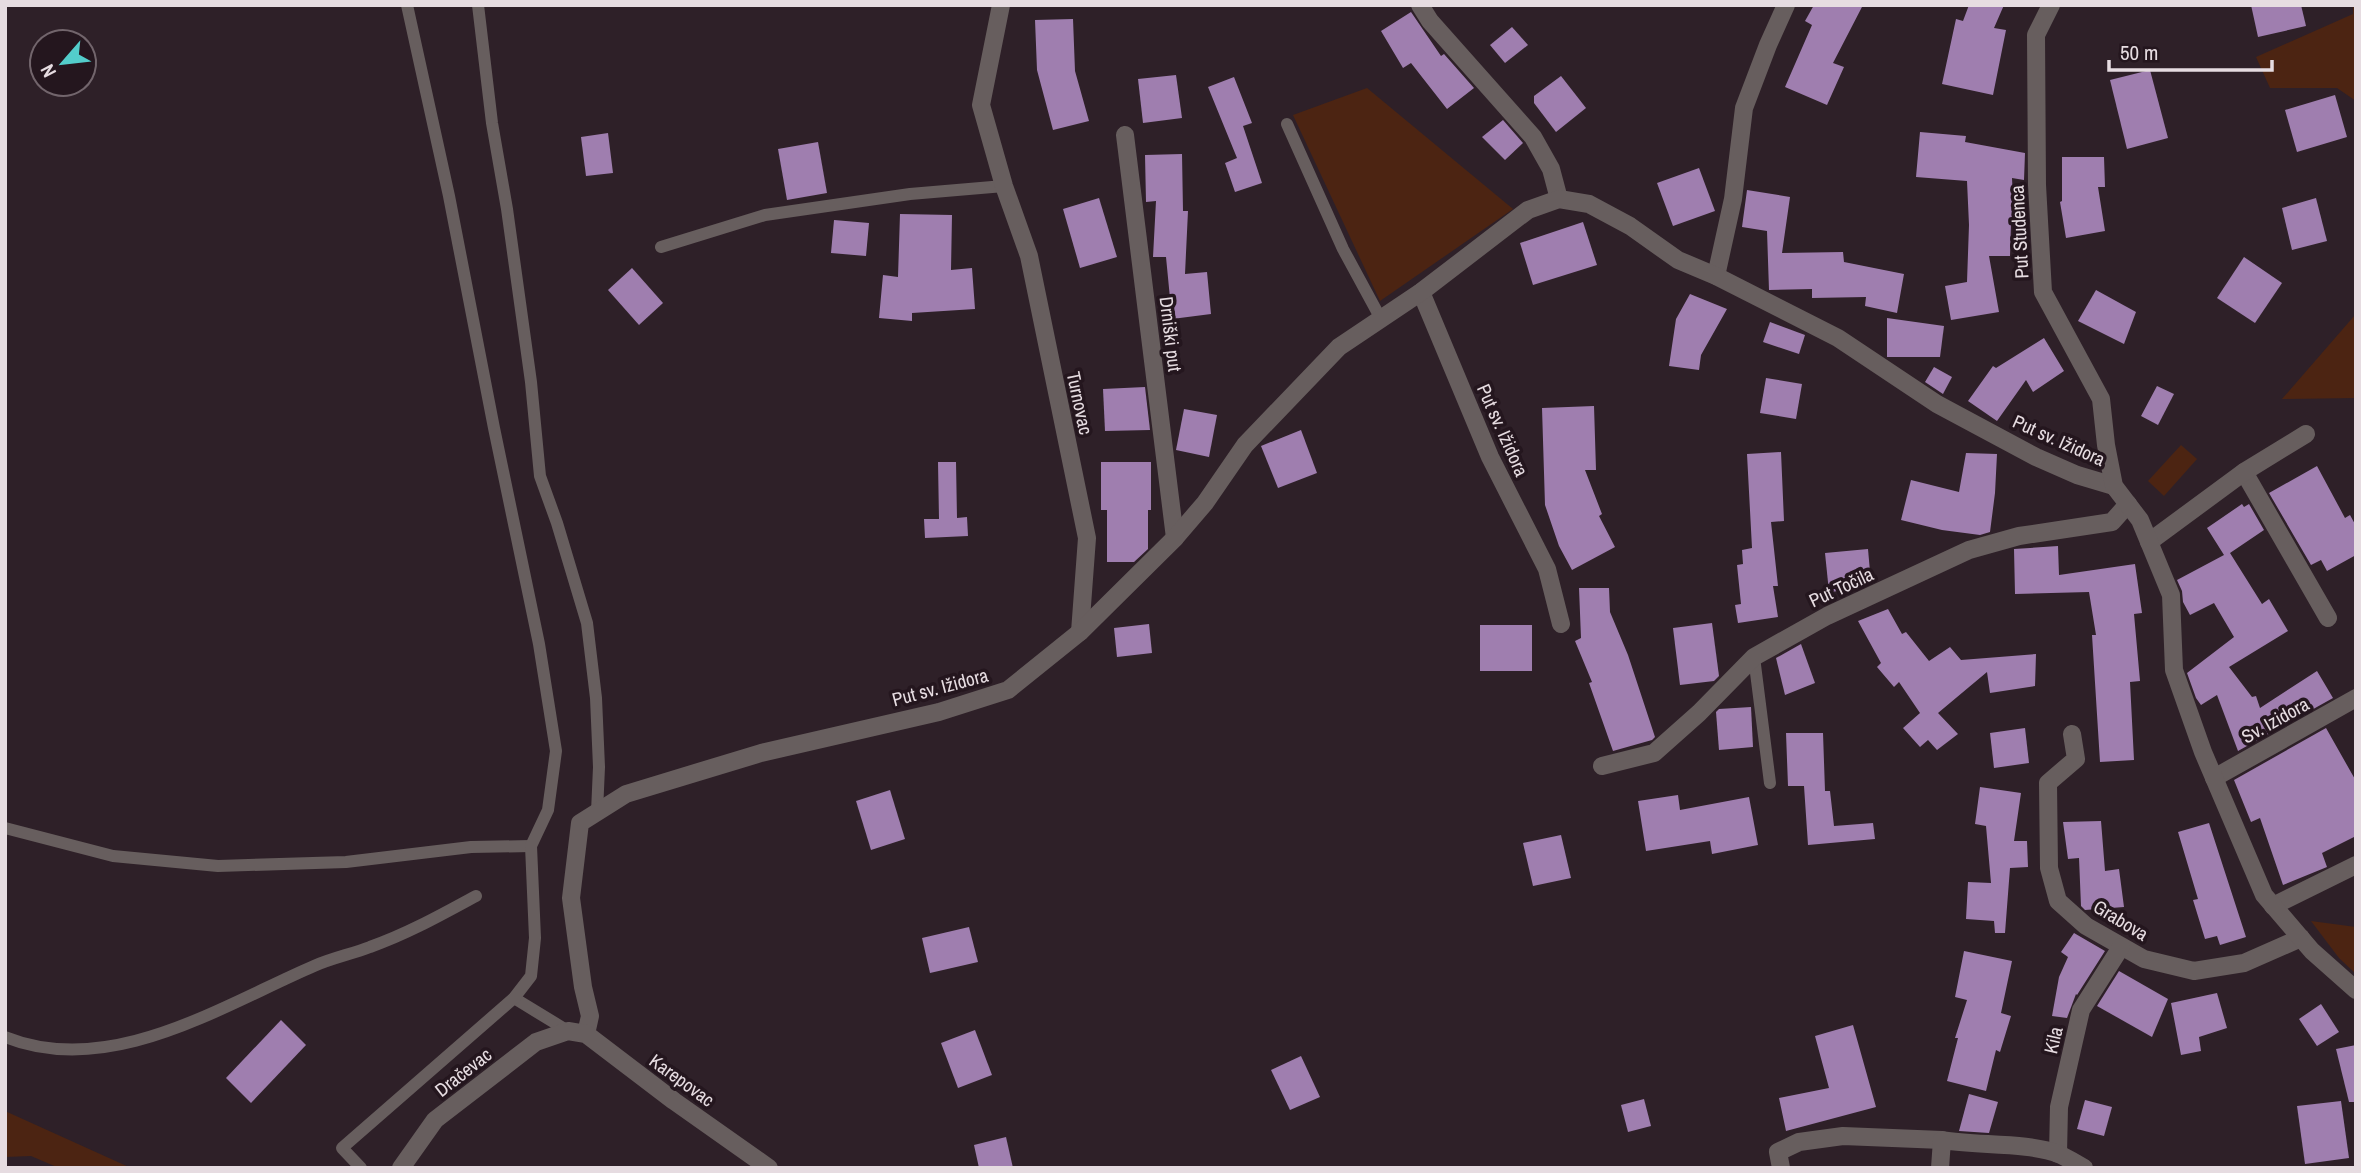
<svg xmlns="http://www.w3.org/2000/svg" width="2361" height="1173" font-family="'Archivo Narrow',sans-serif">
<rect width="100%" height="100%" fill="#2e2028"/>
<g fill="#4c2412">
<path d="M 2353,5 L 2356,5 L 2356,101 L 2337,88 L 2270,88 L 2256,57 L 2353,14 Z"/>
<path d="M 1367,88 L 1513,209 L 1380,301 L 1293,115 Z"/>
<path d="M 2356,314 L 2356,398 L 2282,399 L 2355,315 Z"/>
<path d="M 2181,445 L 2197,459 L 2164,496 L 2148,481 Z"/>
<path d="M 2311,921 L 2356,927 L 2356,974 L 2339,958 Z"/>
<path d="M 5,1111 L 131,1168 L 59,1168 L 31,1156 L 5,1157 Z"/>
</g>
<g fill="#9f7eaf">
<path d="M 1814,5 L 1863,5 L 1833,63 L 1844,67 L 1827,105 L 1785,87 L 1812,25 L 1805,21 Z"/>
<path d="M 1969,5 L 2004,5 L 1994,28 L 2006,30 L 1993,95 L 1942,84 L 1956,19 L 1963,21 Z"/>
<path d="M 2251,5 L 2301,5 L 2306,26 L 2258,37 Z"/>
<path d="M 1411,12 L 1441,56 L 1444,54 L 1474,88 L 1447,109 L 1411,63 L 1403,68 L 1381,31 Z"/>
<path d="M 1073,19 L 1075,71 L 1089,121 L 1053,130 L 1037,70 L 1035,20 Z"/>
<path d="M 1512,27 L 1528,45 L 1505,63 L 1490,45 Z"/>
<path d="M 2150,70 L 2168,138 L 2127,149 L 2110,80 Z"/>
<path d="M 1176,75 L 1182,118 L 1143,123 L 1138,79 Z"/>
<path d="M 1561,76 L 1586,108 L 1556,132 L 1534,103 L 1534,96 Z"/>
<path d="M 1234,77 L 1252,123 L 1243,126 L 1262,183 L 1235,192 L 1225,163 L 1237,158 L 1208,87 Z"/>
<path d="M 2335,95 L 2347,137 L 2297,152 L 2285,110 Z"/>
<path d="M 1503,120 L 1523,143 L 1505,160 L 1482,137 Z"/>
<path d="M 1920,132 L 1966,136 L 1965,142 L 2025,153 L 2024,180 L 2012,178 L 2014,223 L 2011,223 L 2010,256 L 1989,256 L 1999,312 L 1951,320 L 1945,286 L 1967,282 L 1969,225 L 1967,181 L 1916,177 Z"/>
<path d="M 608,133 L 613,173 L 586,176 L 581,137 Z"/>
<path d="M 818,142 L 827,193 L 787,200 L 778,149 Z"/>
<path d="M 1182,154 L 1183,211 L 1188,211 L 1185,274 L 1207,272 L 1211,314 L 1172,319 L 1166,257 L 1153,257 L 1156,201 L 1146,202 L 1145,155 Z"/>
<path d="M 2062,157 L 2104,157 L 2105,187 L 2098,187 L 2105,231 L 2066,238 L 2060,202 L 2062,201 Z"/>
<path d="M 1699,168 L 1715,211 L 1673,226 L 1657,183 Z"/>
<path d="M 1747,190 L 1790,197 L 1782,253 L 1843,252 L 1844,262 L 1904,274 L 1897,313 L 1865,306 L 1866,297 L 1812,298 L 1812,289 L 1769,290 L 1767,231 L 1742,227 Z"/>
<path d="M 1099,198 L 1117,257 L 1080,268 L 1063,209 Z"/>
<path d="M 2316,198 L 2327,241 L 2292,250 L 2282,208 Z"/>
<path d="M 900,214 L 952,215 L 951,270 L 972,268 L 975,309 L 912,313 L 912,321 L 879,318 L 883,275 L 898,277 Z"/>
<path d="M 834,220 L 869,223 L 866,256 L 831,253 Z"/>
<path d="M 1583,222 L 1597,265 L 1533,285 L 1520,243 Z"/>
<path d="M 2244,257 L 2282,283 L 2255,323 L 2217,298 Z"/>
<path d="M 632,268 L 663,303 L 639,325 L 608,290 Z"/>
<path d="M 2096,290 L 2136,312 L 2124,344 L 2078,321 Z"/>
<path d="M 1690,294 L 1727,309 L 1701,355 L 1699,370 L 1669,366 L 1676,319 Z"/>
<path d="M 1887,318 L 1944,326 L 1940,357 L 1887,357 Z"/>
<path d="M 1770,322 L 1805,335 L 1799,354 L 1763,342 Z"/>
<path d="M 2044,338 L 2064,371 L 2033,392 L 2026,380 L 1997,421 L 1968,401 L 1993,366 L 1996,368 Z"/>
<path d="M 1934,367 L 1952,377 L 1943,394 L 1925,382 Z"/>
<path d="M 1766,378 L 1802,384 L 1796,419 L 1760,413 Z"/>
<path d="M 2157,386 L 2174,394 L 2158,425 L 2141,416 Z"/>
<path d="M 1145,387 L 1150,430 L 1105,431 L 1103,389 Z"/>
<path d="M 1594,406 L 1596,470 L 1585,470 L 1602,514 L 1599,516 L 1615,547 L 1572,570 L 1559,546 L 1545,505 L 1542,408 Z"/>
<path d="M 1184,409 L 1217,415 L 1209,457 L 1176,450 Z"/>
<path d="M 1301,430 L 1317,473 L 1278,488 L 1261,446 Z"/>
<path d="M 1781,452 L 1784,521 L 1771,522 L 1778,586 L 1773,586 L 1778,617 L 1738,623 L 1735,605 L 1741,604 L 1737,565 L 1743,564 L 1742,550 L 1752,548 L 1747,454 Z"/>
<path d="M 1966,453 L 1997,454 L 1995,493 L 1990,532 L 1980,535 L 1942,530 L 1901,520 L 1911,480 L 1959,492 Z"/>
<path d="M 938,462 L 956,462 L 957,518 L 967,517 L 968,536 L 925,538 L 924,519 L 939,519 Z"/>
<path d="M 1101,462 L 1151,462 L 1151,510 L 1148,510 L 1148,549 L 1134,562 L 1107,562 L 1107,510 L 1101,510 Z"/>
<path d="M 2317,466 L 2345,518 L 2350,515 L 2356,526 L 2356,555 L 2327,571 L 2321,560 L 2311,565 L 2269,493 Z"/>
<path d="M 2242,504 L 2244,507 L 2249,504 L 2264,530 L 2230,553 L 2262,604 L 2269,599 L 2288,631 L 2229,667 L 2252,697 L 2256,696 L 2260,708 L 2317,671 L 2333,698 L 2238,751 L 2217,695 L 2201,705 L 2196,698 L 2187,673 L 2234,637 L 2214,603 L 2190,615 L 2183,602 L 2182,591 L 2177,580 L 2224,555 L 2207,528 Z"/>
<path d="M 2058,546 L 2059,575 L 2135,564 L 2142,613 L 2134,614 L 2140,681 L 2130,682 L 2134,760 L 2100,762 L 2092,635 L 2096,635 L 2089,592 L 2015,594 L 2014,549 Z"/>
<path d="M 1868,549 L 1871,583 L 1859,589 L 1829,592 L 1825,553 Z"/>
<path d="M 1579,588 L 1609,588 L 1610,612 L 1628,655 L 1655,737 L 1652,740 L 1613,751 L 1589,683 L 1592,682 L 1575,641 L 1581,638 Z"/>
<path d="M 1888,609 L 1902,634 L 1906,632 L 1929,661 L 1950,647 L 1961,660 L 2036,654 L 2035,686 L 1990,693 L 1987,672 L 1938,713 L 1958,734 L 1937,750 L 1928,740 L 1920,747 L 1903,728 L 1920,713 L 1899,682 L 1894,687 L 1877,667 L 1881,663 L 1858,621 Z"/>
<path d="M 1712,623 L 1719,676 L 1714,681 L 1680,685 L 1673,628 Z"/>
<path d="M 1149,624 L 1152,653 L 1117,657 L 1114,628 Z"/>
<rect x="1480" y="625" width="52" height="46"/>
<path d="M 1801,644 L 1815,683 L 1785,695 L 1776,658 Z"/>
<path d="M 1751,707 L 1753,747 L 1719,750 L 1716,712 L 1719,709 Z"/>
<path d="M 2025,728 L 2029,763 L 1994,768 L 1990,733 Z"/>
<path d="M 2326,728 L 2356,781 L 2356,836 L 2322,853 L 2327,867 L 2283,885 L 2260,818 L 2251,822 L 2234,780 Z"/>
<path d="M 1786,733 L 1823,733 L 1825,791 L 1830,791 L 1834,826 L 1873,823 L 1875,839 L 1808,845 L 1804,786 L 1788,786 Z"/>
<path d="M 1980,787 L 2021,793 L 2014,841 L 2027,841 L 2028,867 L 2010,868 L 2005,933 L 1995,933 L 1994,921 L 1966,919 L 1968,882 L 1991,883 L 1986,826 L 1975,824 Z"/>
<path d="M 890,790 L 905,839 L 871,850 L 856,801 Z"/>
<path d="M 1678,795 L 1680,810 L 1749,797 L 1758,845 L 1712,854 L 1710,841 L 1646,851 L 1638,801 Z"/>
<path d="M 2101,821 L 2105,871 L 2119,869 L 2124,907 L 2085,910 L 2081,906 L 2079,858 L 2068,859 L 2063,822 Z"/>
<path d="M 2209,823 L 2246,937 L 2220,945 L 2217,936 L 2205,939 L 2193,900 L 2198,899 L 2178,832 Z"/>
<path d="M 1561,835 L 1571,878 L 1533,886 L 1523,843 Z"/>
<path d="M 969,927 L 978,962 L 930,973 L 922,938 Z"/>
<path d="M 2074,933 L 2105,951 L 2077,995 L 2076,994 L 2067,1018 L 2052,1016 L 2059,977 L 2068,957 L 2061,952 Z"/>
<path d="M 1964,951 L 2012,961 L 2001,1013 L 2011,1016 L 2000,1052 L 1996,1050 L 1986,1091 L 1947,1081 L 1958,1038 L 1955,1038 L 1967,1000 L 1955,997 Z"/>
<path d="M 2119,971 L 2168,999 L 2152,1037 L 2097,1006 Z"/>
<path d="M 2217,993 L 2227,1028 L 2199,1037 L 2201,1051 L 2181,1055 L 2171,1003 Z"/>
<path d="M 2321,1004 L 2339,1032 L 2317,1046 L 2299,1019 Z"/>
<path d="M 281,1020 L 306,1045 L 251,1103 L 226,1078 Z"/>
<path d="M 1853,1025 L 1876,1107 L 1786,1131 L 1779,1098 L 1829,1088 L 1815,1036 Z"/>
<path d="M 975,1030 L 992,1075 L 958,1088 L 941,1043 Z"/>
<path d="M 2356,1045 L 2356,1102 L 2349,1102 L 2336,1049 Z"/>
<path d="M 1301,1056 L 1320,1097 L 1290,1110 L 1271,1070 Z"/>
<path d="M 1969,1094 L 1998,1102 L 1989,1133 L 1959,1131 Z"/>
<path d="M 1644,1099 L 1651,1126 L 1628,1132 L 1621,1105 Z"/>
<path d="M 2085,1100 L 2112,1107 L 2104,1136 L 2077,1129 Z"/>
<path d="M 2341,1101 L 2349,1158 L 2305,1164 L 2297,1106 Z"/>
<path d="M 1006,1137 L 1013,1168 L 979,1168 L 974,1145 Z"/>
</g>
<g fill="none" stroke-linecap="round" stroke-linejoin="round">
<g stroke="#675e5e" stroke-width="12">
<path d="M 478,5 L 492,123 L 507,209 L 531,382 L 540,476 L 557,523 L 587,623 L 596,698 L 599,767 L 597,812"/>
<path d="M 1287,124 L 1343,249 L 1381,319"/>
<path d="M 661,247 L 765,215 L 910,194 L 1004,186"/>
<path d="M 1754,657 L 1770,783"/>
<path d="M 5,828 L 113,856 L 218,866 L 346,862 L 471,847 L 531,846"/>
<path d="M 514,998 L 568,1031"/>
<path d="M 5,1037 C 110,1079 221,1006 314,966 C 332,958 352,954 370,947 C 407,934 441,915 476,896"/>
<path d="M 361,1168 L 342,1148 L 514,998 L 531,976 L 535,938 L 531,846 L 548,810 L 556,751 L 539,644 L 494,428 L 449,196 L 407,5"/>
</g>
<g stroke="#675e5e" stroke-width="18">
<path d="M 1001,5 L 981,105 L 1004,186 L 1029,256 L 1087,538 L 1080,632"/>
<path d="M 1420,5 L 1430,21 L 1533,137 L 1551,169 L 1559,199"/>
<path d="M 1125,135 L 1175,538"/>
<path d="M 1716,276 L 1733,199 L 1744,108 L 1768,45 L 1786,5"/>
<path d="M 1421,292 L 1490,457 L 1547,569 L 1561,624"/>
<path d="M 2244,472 L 2328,618"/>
<path d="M 2149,542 L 2244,472 L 2306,434"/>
<path d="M 2072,734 L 2076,759 L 2048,783 L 2049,868 L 2058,901 L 2086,926 L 2144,959 L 2194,971 L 2244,963 L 2301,938"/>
<path d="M 1602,766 L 1654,753 L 1699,713 L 1754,657 L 1827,616 L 1969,550 L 2019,536 L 2112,522 L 2128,504"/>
<path d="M 2214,778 L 2356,698"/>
<path d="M 2273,906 L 2356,865"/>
<path d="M 586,1034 L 590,1016 L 583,987 L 571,898 L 580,823 L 626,794 L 761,753 L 939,712 L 1008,690 L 1080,632 L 1175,538 L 1205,503 L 1245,445 L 1339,347 L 1421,292 L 1528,210 L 1559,199 L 1589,204 L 1630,226 L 1678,260 L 1716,276 L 1838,338 L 1937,404 L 2036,457 L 2077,475 L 2114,486"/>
<path d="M 2058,1154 L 2059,1107 L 2081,1010 L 2121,947"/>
<path d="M 401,1168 L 435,1120 L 536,1042 L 568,1031 L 586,1034 L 674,1101 L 769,1168"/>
<path d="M 1781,1168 L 1778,1152 L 1799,1142 L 1843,1136 L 1942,1140"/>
<path d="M 1940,1168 L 1942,1140 C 1977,1146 2027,1142 2059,1154 C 2067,1158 2076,1163 2084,1168"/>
</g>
<path stroke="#675e5e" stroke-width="18" d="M 2051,5 L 2036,35 L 2037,185 L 2043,292 L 2101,399 L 2106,445 L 2114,486 L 2140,520 L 2171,595 L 2174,670 L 2203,752 L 2264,895 L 2312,951 L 2356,990"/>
</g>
<g text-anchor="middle" stroke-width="7" stroke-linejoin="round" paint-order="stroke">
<g font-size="19" fill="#e6dce1" stroke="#24161e">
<text transform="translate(2019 232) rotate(-93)" y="7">Put Studenca</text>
<text transform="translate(1171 334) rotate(83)" y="7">Drniški put</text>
<text transform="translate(1080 403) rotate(78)" y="7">Turnovac</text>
<text transform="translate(1503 430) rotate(66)" y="7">Put sv. Ižidora</text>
<text transform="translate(2059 440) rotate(24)" y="7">Put sv. Ižidora</text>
<text transform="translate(1841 587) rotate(-25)" y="7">Put Točila</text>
<text transform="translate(940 687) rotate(-15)" y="7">Put sv. Ižidora</text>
<text transform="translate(2275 720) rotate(-29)" y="7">Sv. Izidora</text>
<text transform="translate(2121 920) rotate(31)" y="7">Grabova</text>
<text transform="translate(2053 1040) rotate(-77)" y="7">Kila</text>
<text transform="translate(463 1072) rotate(-38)" y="7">Dračevac</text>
<text transform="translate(682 1080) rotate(36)" y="7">Karepovac</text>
</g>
</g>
<rect width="2361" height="1173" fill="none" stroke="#e6dce1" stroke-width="14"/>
<g transform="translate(63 63) rotate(242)"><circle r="33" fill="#24161e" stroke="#72656c" stroke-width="2"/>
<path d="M0-5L12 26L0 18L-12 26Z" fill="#53cdcb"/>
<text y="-10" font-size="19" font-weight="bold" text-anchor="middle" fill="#e6dce1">N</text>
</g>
<path d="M2109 60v10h163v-10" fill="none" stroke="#e6dce1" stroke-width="3.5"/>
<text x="2120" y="60" font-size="21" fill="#e6dce1" stroke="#24161e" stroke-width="5" paint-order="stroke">50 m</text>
</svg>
